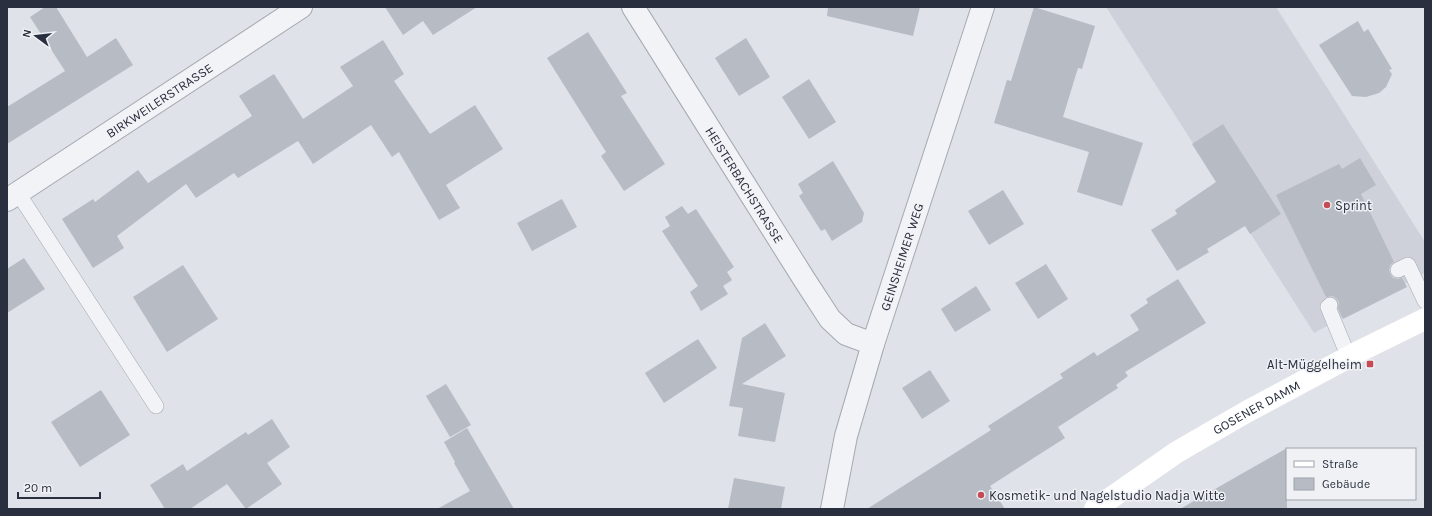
<svg xmlns="http://www.w3.org/2000/svg" width="1432" height="516" font-family="Karla,sans-serif">
<rect width="100%" height="100%" fill="#dfe2e8"/>
<path fill="#ced1d9" d="M 1106,7 L 1276,7 L 1425,242 L 1425,273 L 1314,333 Z"/>
<g fill="#b7bbc4">
<path d="M 45,7 L 56,7 L 87,57 L 116,38 L 133,65 L 7,144 L 7,107 L 65,71 L 30,17 Z"/>
<path d="M 385,7 L 477,7 L 433,35 L 423,21 L 403,35 Z"/>
<path d="M 828,7 L 920,7 L 913,36 L 827,16 Z"/>
<path d="M 1034,7 L 1095,26 L 1082,69 L 1078,68 L 1063,117 L 1143,143 L 1122,206 L 1077,192 L 1089,152 L 994,123 L 1007,80 L 1011,81 Z"/>
<path d="M 1358,21 L 1364,32 L 1368,29 L 1392,69 L 1389,70 L 1392,74 L 1386,87 L 1379,93 L 1366,97 L 1352,96 L 1319,45 Z"/>
<path d="M 588,32 L 627,93 L 621,96 L 665,164 L 624,191 L 601,156 L 606,152 L 547,58 Z"/>
<path d="M 746,38 L 770,77 L 739,96 L 715,58 Z"/>
<path d="M 383,40 L 404,74 L 394,81 L 430,134 L 475,105 L 503,149 L 446,185 L 460,208 L 439,220 L 399,152 L 392,157 L 371,125 L 313,164 L 298,141 L 238,178 L 234,173 L 196,198 L 186,184 L 117,236 L 124,248 L 93,268 L 62,219 L 93,199 L 95,202 L 138,170 L 148,183 L 252,116 L 239,96 L 274,74 L 303,119 L 353,86 L 340,67 Z"/>
<path d="M 809,79 L 836,122 L 809,139 L 782,97 Z"/>
<path d="M 1223,124 L 1281,214 L 1250,234 L 1245,226 L 1207,249 L 1209,252 L 1177,271 L 1151,230 L 1177,214 L 1175,210 L 1216,182 L 1192,144 Z"/>
<path d="M 1360,158 L 1376,185 L 1361,194 L 1394,262 L 1390,265 L 1389,270 L 1390,274 L 1393,278 L 1398,279 L 1402,278 L 1407,287 L 1343,319 L 1338,308 L 1339,302 L 1336,298 L 1333,296 L 1326,297 L 1276,195 L 1339,164 L 1342,169 Z"/>
<path d="M 833,161 L 864,213 L 862,222 L 832,241 L 825,229 L 821,231 L 799,196 L 803,193 L 798,184 Z"/>
<path d="M 1003,190 L 1024,224 L 989,245 L 968,211 Z"/>
<path d="M 562,199 L 577,227 L 532,251 L 517,223 Z"/>
<path d="M 682,206 L 688,214 L 696,209 L 734,267 L 727,272 L 732,280 L 723,286 L 728,294 L 701,311 L 690,292 L 698,286 L 662,231 L 670,226 L 665,217 Z"/>
<path d="M 24,258 L 45,289 L 7,313 L 7,269 Z"/>
<path d="M 1046,264 L 1068,299 L 1038,319 L 1015,283 Z"/>
<path d="M 183,265 L 218,319 L 167,352 L 133,297 Z"/>
<path d="M 1178,279 L 1206,323 L 1125,372 L 1128,376 L 1116,385 L 1118,388 L 1058,427 L 1065,438 L 990,486 L 1005,509 L 867,509 L 991,430 L 988,426 L 1063,378 L 1060,374 L 1094,352 L 1097,356 L 1139,330 L 1130,315 L 1148,303 L 1146,299 Z"/>
<path d="M 976,286 L 991,310 L 955,332 L 941,309 Z"/>
<path d="M 765,323 L 786,356 L 742,384 L 785,393 L 775,442 L 738,436 L 743,408 L 729,406 L 742,338 Z"/>
<path d="M 698,339 L 717,368 L 664,403 L 645,373 Z"/>
<path d="M 930,370 L 950,401 L 922,419 L 902,388 Z"/>
<path d="M 446,384 L 471,425 L 450,437 L 426,396 Z"/>
<path d="M 101,390 L 130,435 L 80,467 L 51,422 Z"/>
<path d="M 272,419 L 290,447 L 267,463 L 282,484 L 246,509 L 227,484 L 190,509 L 165,509 L 150,485 L 183,464 L 187,471 L 246,432 L 248,435 Z"/>
<path d="M 467,428 L 514,509 L 437,509 L 470,491 L 454,463 L 455,462 L 444,442 Z"/>
<path d="M 1287,448 L 1287,509 L 1180,509 Z"/>
<path d="M 734,478 L 785,487 L 781,509 L 728,509 Z"/>
</g>
<g fill="none" stroke-linecap="round" stroke-linejoin="round">
<defs>
<g id="service">
<path d="M 18,193 L 156,406"/>
<path d="M 1398,270 L 1408,265 L 1425,301"/>
<path d="M 1330,305 L 1328,307 L 1349,358"/>
</g>
<g id="minor">
<path id="s1" d="M 633,7 L 804,279 L 830,319 L 846,334 L 873,344"/>
<path id="s2" d="M 7,200 L 301,7"/>
<path id="s3" d="M 832,509 L 846,436 L 873,344 L 983,7"/>
</g>
</defs>
<use href="#service" stroke="#a5a9b2" stroke-width="16"/>
<use href="#minor" stroke="#a5a9b2" stroke-width="24"/>
<use href="#service" stroke="#f2f3f6" stroke-width="15"/>
<use href="#minor" stroke="#f2f3f6" stroke-width="22"/>
<path stroke="#fff" stroke-width="22" id="s4" d="M 1095,509 L 1177,452 L 1248,411 L 1362,350 L 1425,319"/>
</g>
<g fill="#c54c56" stroke="#eff1f5" stroke-width="1.5">
<circle cx="1327" cy="205" r="4"/>
<rect x="1366" y="360" width="8" height="8" rx="2"/>
<circle cx="981" cy="495" r="4"/>
</g>
<g text-anchor="middle" stroke-width="3" stroke-linejoin="round" paint-order="stroke">
<g font-size="13" fill="#292f3e" stroke="#eff1f5">
<text dy="5" stroke="none"><textPath href="#s2" startOffset="182">BIRKWEILERSTRASSE</textPath></text>
<text dy="5" stroke="none"><textPath href="#s1" startOffset="210">HEISTERBACHSTRASSE</textPath></text>
<text dy="5" stroke="none"><textPath href="#s3" startOffset="262">GEINSHEIMER WEG</textPath></text>
<text dy="5" stroke="none"><textPath href="#s4" startOffset="191">GOSENER DAMM</textPath></text>
</g>
<g font-size="13" fill="#292f3e" stroke="#eff1f5" text-anchor="start">
<text x="1335" y="210">Sprint</text>
<text x="1362" y="369" text-anchor="end">Alt-Müggelheim</text>
<text x="989" y="500">Kosmetik- und Nagelstudio Nadja Witte</text>
</g>
</g>
<rect width="1432" height="516" fill="none" stroke="#292f3e" stroke-width="16"/>
<rect x="1286" y="448" width="130" height="52" fill="#eff1f5" stroke="#a0a3ac"/>
<rect x="1294" y="461" width="20" height="6" fill="#ffffff" stroke="#a0a3ac"/>
<text x="1322" y="468" font-size="12" fill="#292f3e">Straße</text>
<rect x="1294" y="478" width="20" height="12" fill="#b7bbc4" stroke="#a0a3ac"/>
<text x="1322" y="488" font-size="12" fill="#292f3e">Gebäude</text>
<g transform="translate(36 36) rotate(285)" stroke="#eff1f5" stroke-width="3" paint-order="stroke">
<path d="M0-3L7 15L0 10L-7 15Z" fill="#292f3e"/>
<text y="-6" font-size="11" font-weight="bold" text-anchor="middle" fill="#292f3e">N</text>
</g>
<path d="M18 492v6h82v-6" fill="none" stroke="#292f3e" stroke-width="2"/>
<text x="24" y="492" font-size="12" fill="#292f3e" stroke="#eff1f5" stroke-width="3" paint-order="stroke">20 m</text>
</svg>
